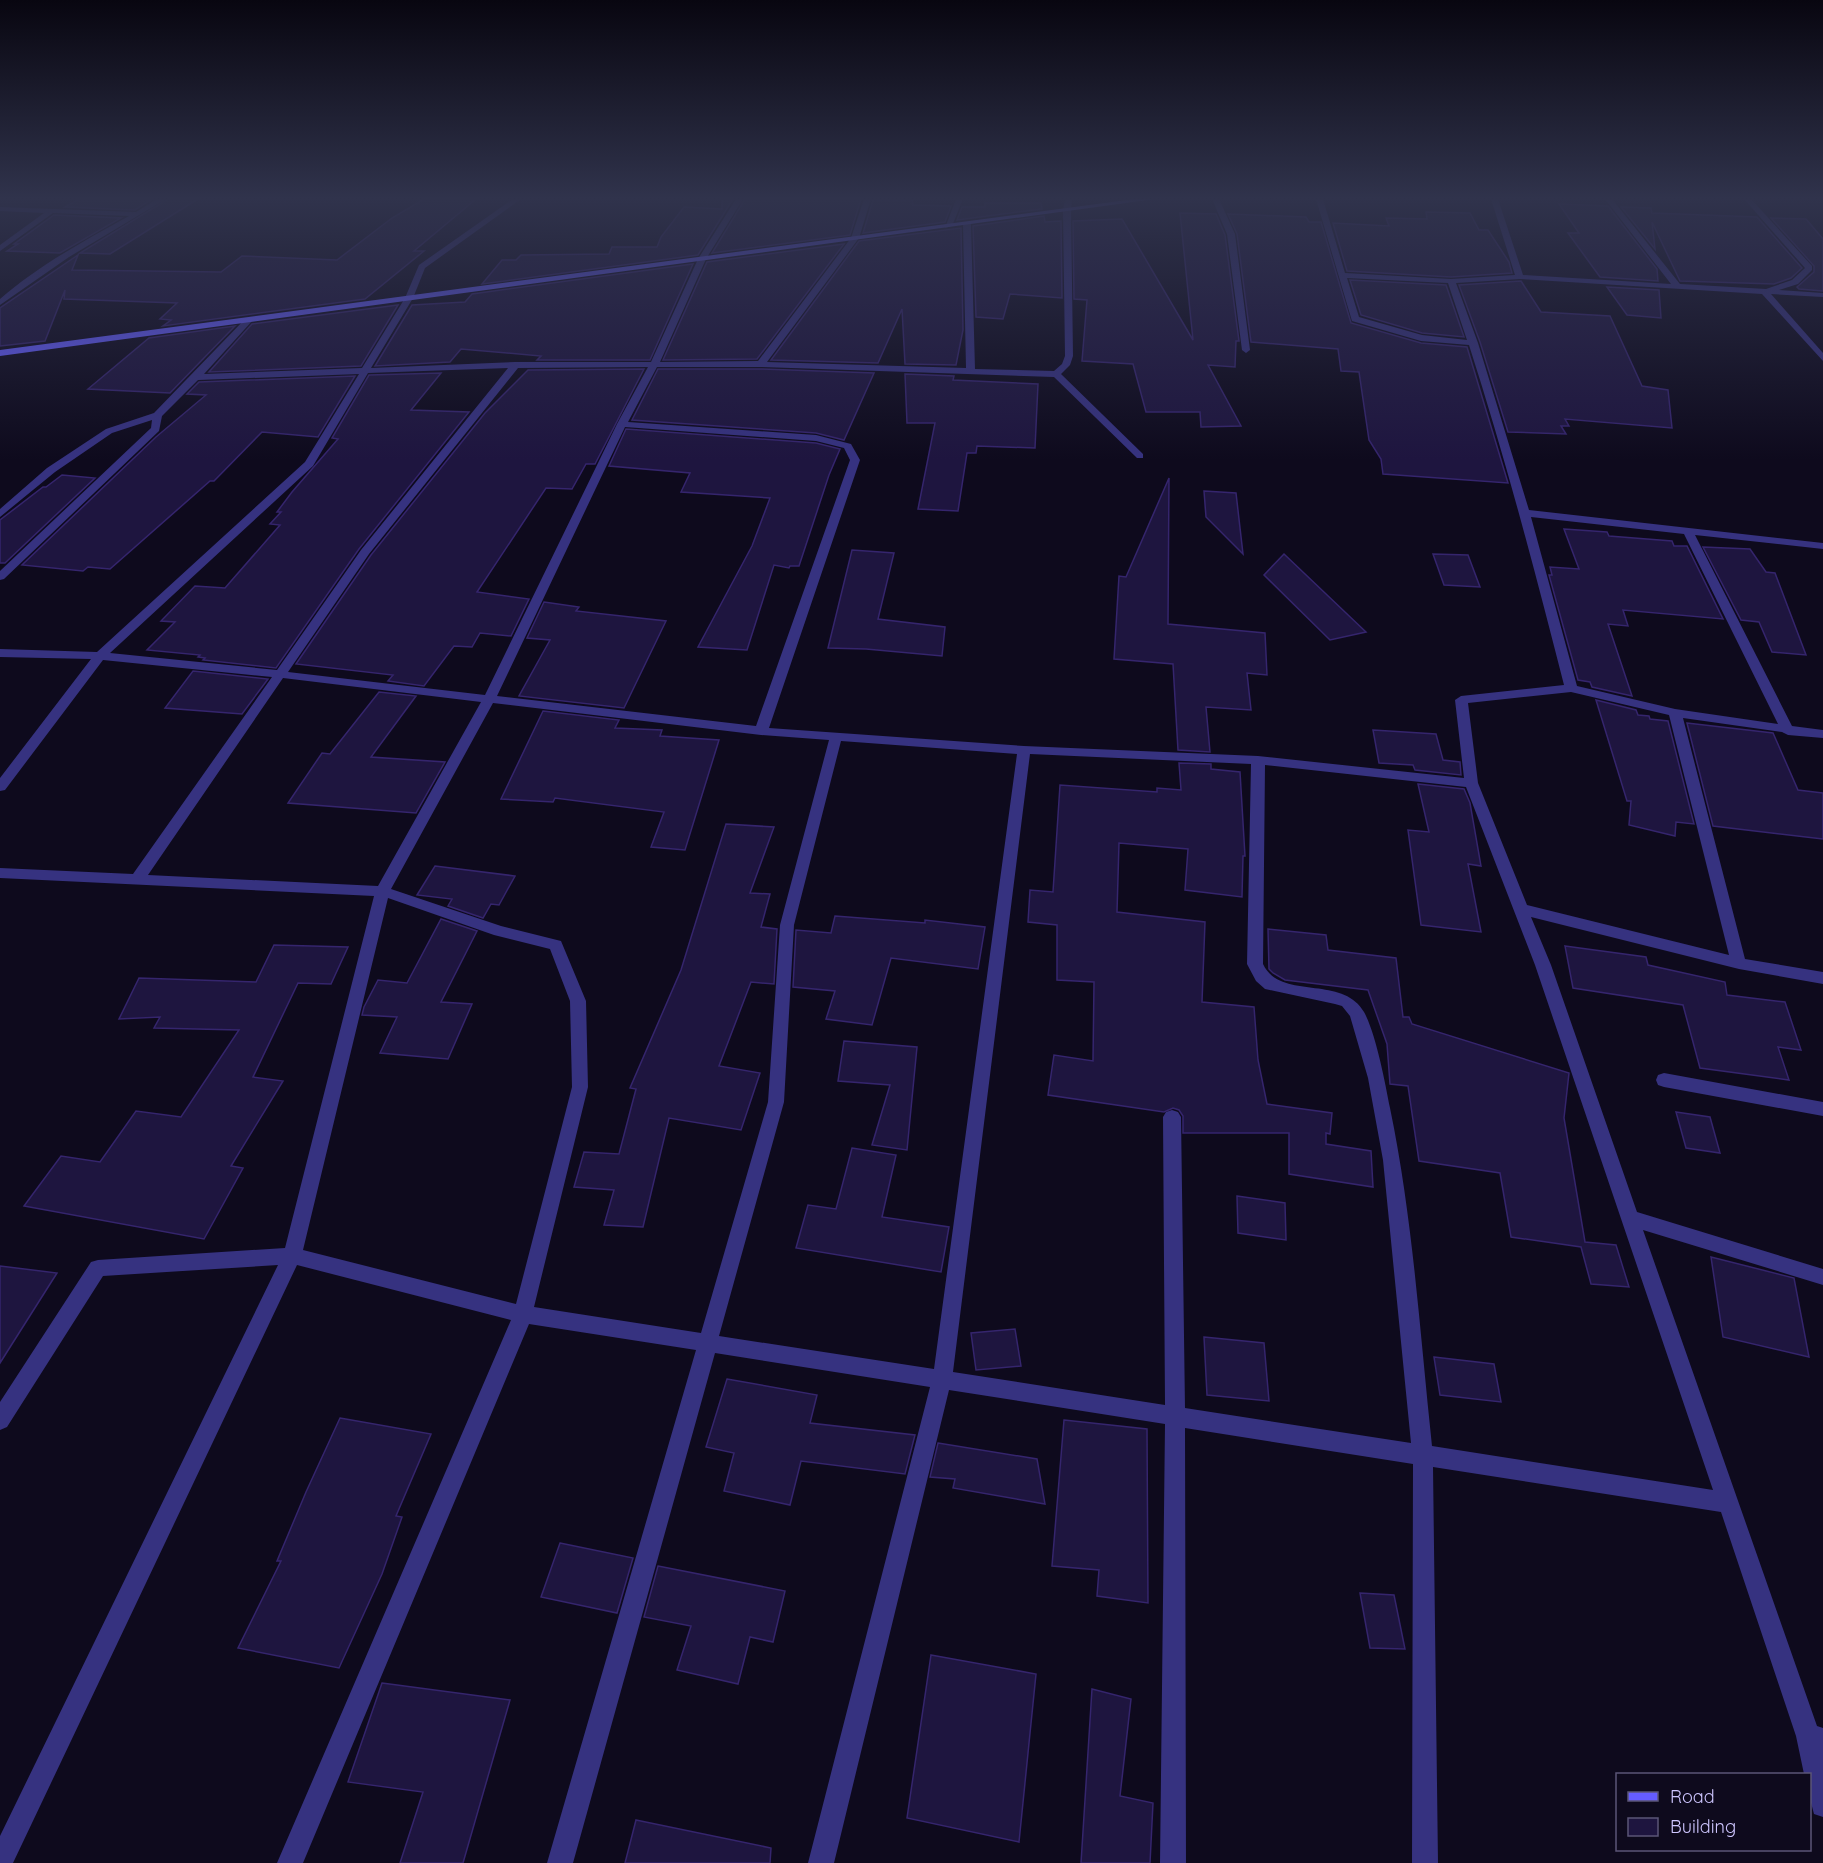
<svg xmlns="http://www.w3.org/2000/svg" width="1823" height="1863" font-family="Quicksand,sans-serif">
<rect width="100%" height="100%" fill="#0e0a1d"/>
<g fill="#1e153f" stroke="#35256d" stroke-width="1.5">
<path d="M 79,199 L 152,199 L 135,210 L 65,207 Z"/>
<path d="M 168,199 L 198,199 L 110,254 L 80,253 Z"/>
<path d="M 424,199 L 476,199 L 414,251 L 424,251 L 365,299 L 163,326 L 171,320 L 160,319 L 177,303 L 64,299 L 65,290 L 45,341 L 0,346 L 0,308 L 78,255 L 72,270 L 221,272 L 242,256 L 337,260 L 392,218 Z"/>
<path d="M 722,199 L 733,199 L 698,255 L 482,284 L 502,260 L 516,260 L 521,255 L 609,254 L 612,247 L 657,247 L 661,237 L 684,207 L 722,209 Z"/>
<path d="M 745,199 L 861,199 L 850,235 L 712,253 Z"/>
<path d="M 873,200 L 912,200 L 913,205 L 951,206 L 945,222 L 863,233 Z"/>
<path d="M 985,203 L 1041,203 L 1042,209 L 957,220 L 962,207 L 985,207 Z"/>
<path d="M 1559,204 L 1608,206 L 1657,269 L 1658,281 L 1600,277 L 1568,233 L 1579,233 Z"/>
<path d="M 1621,207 L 1651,208 L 1652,213 L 1757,217 L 1802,268 L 1791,278 L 1774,284 L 1680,281 L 1652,222 L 1655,249 Z"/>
<path d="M 1426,212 L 1470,213 L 1479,230 L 1488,230 L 1509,262 L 1512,273 L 1451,277 L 1347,271 L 1333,223 L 1389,226 L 1386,218 L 1427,219 Z"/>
<path d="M 1180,213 L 1216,214 L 1225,235 L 1239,341 L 1236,341 L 1235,367 L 1208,365 L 1241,426 L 1201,427 L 1200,412 L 1146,412 L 1133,364 L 1082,361 L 1087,300 L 1074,299 L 1073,221 L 1122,219 L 1193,340 Z"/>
<path d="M 1228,214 L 1306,217 L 1309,222 L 1321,222 L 1351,323 L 1421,343 L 1467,347 L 1508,483 L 1383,474 L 1381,459 L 1369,440 L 1359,372 L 1341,371 L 1338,349 L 1251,342 L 1237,234 Z"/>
<path d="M 54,215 L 121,218 L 60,253 L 7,251 L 18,244 L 14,244 Z"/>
<path d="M 1044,216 L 1045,222 L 1061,221 L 1062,298 L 1010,294 L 1003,319 L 976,317 L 973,226 Z"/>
<path d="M 1771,218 L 1806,219 L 1823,239 L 1823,291 L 1799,289 L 1797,287 L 1814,272 L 1814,266 Z"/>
<path d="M 961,228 L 963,330 L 956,365 L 905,364 L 902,309 L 878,363 L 771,360 L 859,241 Z"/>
<path d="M 844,244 L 757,359 L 663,360 L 707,262 Z"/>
<path d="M 693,264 L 650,360 L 537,360 L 541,356 L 461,349 L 450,362 L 375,366 L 412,305 L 465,302 L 472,294 Z"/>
<path d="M 1350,280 L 1446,285 L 1464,337 L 1422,333 L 1361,315 Z"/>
<path d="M 1521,281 L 1541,312 L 1610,316 L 1642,386 L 1668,390 L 1672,428 L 1565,419 L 1569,426 L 1561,426 L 1566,434 L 1508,432 L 1480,342 L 1459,285 Z"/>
<path d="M 1607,287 L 1659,290 L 1661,318 L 1627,315 Z"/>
<path d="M 398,305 L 361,366 L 209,372 L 252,324 Z"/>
<path d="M 235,326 L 170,393 L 88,389 L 149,338 Z"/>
<path d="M 644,369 L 595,464 L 586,464 L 572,489 L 546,488 L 477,592 L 529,599 L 511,636 L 480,633 L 472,647 L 454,646 L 424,686 L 388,681 L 393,675 L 296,664 L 371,555 L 485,413 L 528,370 Z"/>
<path d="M 658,369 L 761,369 L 874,373 L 844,440 L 816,433 L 632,420 Z"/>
<path d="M 441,373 L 411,410 L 469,412 L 359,549 L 276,668 L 203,660 L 205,658 L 198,657 L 200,655 L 147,650 L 175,622 L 161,621 L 195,586 L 225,588 L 280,525 L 270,524 L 281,512 L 277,512 L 292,492 L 338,439 L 332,438 L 369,375 Z"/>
<path d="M 905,374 L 954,376 L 953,380 L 1038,384 L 1035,448 L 977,446 L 976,453 L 967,453 L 958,511 L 918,509 L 935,423 L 907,423 Z"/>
<path d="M 355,376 L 318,437 L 262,432 L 214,481 L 210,481 L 110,569 L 88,567 L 83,571 L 22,565 L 156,437 L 206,395 L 187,394 L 199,382 Z"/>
<path d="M 626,429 L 816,443 L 840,449 L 829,475 L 799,566 L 790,566 L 789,568 L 774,565 L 747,650 L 698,647 L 752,546 L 770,498 L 681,492 L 690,473 L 609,466 Z"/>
<path d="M 62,475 L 95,478 L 5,563 L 0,563 L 0,520 L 43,487 L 46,487 Z"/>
<path d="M 1169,478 L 1168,624 L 1265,633 L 1267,675 L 1247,673 L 1251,710 L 1206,707 L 1210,752 L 1178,750 L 1173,664 L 1114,659 L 1119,576 L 1126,577 Z"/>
<path d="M 1204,491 L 1236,493 L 1243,554 L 1206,517 Z"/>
<path d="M 1564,529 L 1607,532 L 1609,536 L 1672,541 L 1674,546 L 1687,546 L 1723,619 L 1623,610 L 1628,626 L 1608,624 L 1632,696 L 1592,687 L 1590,682 L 1578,680 L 1549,575 L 1552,575 L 1550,567 L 1579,569 Z"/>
<path d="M 1703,547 L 1750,549 L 1766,572 L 1775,573 L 1806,655 L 1772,652 L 1759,622 L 1741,620 Z"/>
<path d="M 852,550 L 894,553 L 878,619 L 945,627 L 942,656 L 866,649 L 828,648 Z"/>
<path d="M 1284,554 L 1366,632 L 1330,640 L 1264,575 Z"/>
<path d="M 1433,554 L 1468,555 L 1480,587 L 1444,585 Z"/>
<path d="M 544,602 L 579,607 L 576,611 L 666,621 L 624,708 L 519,696 L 550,640 L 527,638 Z"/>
<path d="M 193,671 L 268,679 L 242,714 L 165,708 Z"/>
<path d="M 379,692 L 416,696 L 371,757 L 445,762 L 416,813 L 288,803 L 322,753 L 330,754 Z"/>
<path d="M 1596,700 L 1636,710 L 1638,715 L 1649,716 L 1650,719 L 1668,721 L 1694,824 L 1676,822 L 1675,836 L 1629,825 L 1631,801 L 1627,801 Z"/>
<path d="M 543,711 L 619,720 L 615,728 L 662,730 L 660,736 L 719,740 L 685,850 L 651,847 L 664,812 L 555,798 L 553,802 L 501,799 Z"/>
<path d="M 1687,723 L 1773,733 L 1798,790 L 1823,793 L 1823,839 L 1713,826 Z"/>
<path d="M 1373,730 L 1436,734 L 1443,760 L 1460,762 L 1461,775 L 1415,770 L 1413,765 L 1379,763 Z"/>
<path d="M 1179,763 L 1211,764 L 1211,769 L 1240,772 L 1245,856 L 1243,856 L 1242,897 L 1185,890 L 1188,849 L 1119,843 L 1117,912 L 1205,922 L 1202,1002 L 1254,1007 L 1258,1060 L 1267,1104 L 1332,1113 L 1330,1134 L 1326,1133 L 1326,1144 L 1371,1151 L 1373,1187 L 1289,1174 L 1289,1133 L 1183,1133 L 1183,1116 L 1179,1110 L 1173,1108 L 1164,1112 L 1048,1095 L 1054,1055 L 1093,1061 L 1094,982 L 1057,980 L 1057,925 L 1028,922 L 1030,890 L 1053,892 L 1060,785 L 1157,792 L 1157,788 L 1181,790 Z"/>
<path d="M 1418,784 L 1464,789 L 1470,803 L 1481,866 L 1468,864 L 1481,932 L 1421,925 L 1408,830 L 1429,832 Z"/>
<path d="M 726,824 L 774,827 L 750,893 L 770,894 L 761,927 L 777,929 L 774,984 L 751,982 L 719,1066 L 760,1073 L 741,1130 L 669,1118 L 643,1227 L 604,1225 L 614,1190 L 574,1187 L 584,1152 L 619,1154 L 636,1089 L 630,1088 L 681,970 Z"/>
<path d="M 435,866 L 515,876 L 499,905 L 491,904 L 483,918 L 448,906 L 452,899 L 417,895 Z"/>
<path d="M 835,916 L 925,923 L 925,920 L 985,927 L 978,969 L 891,958 L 872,1025 L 826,1019 L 835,991 L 793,987 L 796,930 L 831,933 Z"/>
<path d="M 441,919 L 477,931 L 441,1002 L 472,1004 L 448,1059 L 380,1053 L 397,1017 L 362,1015 L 364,1007 L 378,980 L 407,983 Z"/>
<path d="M 1268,929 L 1326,935 L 1328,950 L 1396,958 L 1403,1017 L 1409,1017 L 1412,1024 L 1569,1073 L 1564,1118 L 1585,1242 L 1616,1245 L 1629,1287 L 1591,1284 L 1581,1247 L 1511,1237 L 1500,1173 L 1419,1161 L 1408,1086 L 1390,1084 L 1387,1044 L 1368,990 L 1285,980 L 1273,973 L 1269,969 Z"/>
<path d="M 274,945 L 348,947 L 331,984 L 298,983 L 253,1077 L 283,1081 L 231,1166 L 243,1168 L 204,1239 L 24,1206 L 61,1156 L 100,1162 L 136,1111 L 181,1117 L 239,1030 L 154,1028 L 160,1017 L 119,1019 L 139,978 L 256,982 Z"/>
<path d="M 1565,946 L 1646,957 L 1648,965 L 1725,982 L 1727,995 L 1785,1002 L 1801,1050 L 1778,1047 L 1789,1080 L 1700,1068 L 1683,1005 L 1573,988 Z"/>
<path d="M 844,1041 L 917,1047 L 907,1150 L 872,1145 L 890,1085 L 838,1081 Z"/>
<path d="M 1676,1112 L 1710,1117 L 1720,1153 L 1686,1148 Z"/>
<path d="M 852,1148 L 896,1155 L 882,1217 L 949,1227 L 941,1272 L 796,1248 L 808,1205 L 836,1209 Z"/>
<path d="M 1237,1196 L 1285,1203 L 1286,1240 L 1238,1233 Z"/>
<path d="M 1711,1257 L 1794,1278 L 1809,1357 L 1723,1337 Z"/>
<path d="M 0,1266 L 57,1273 L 0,1363 Z"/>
<path d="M 1015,1329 L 1021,1366 L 976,1370 L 971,1333 Z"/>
<path d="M 1204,1337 L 1264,1343 L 1269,1401 L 1207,1395 Z"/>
<path d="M 1434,1357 L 1494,1364 L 1501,1402 L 1440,1395 Z"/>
<path d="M 727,1379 L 817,1395 L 810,1423 L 915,1435 L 905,1474 L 801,1461 L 790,1505 L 724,1491 L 734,1453 L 706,1447 Z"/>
<path d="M 340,1418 L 431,1434 L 396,1516 L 402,1517 L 382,1574 L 339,1668 L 238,1648 L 281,1561 L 277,1561 L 306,1492 Z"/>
<path d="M 1064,1420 L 1147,1429 L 1148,1603 L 1097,1596 L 1099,1570 L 1052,1566 Z"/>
<path d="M 938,1443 L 1037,1459 L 1045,1504 L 953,1488 L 955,1479 L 930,1477 Z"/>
<path d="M 560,1543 L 633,1558 L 617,1613 L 541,1597 Z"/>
<path d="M 658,1566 L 785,1591 L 773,1642 L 750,1637 L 738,1684 L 677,1670 L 691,1626 L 644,1617 Z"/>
<path d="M 1360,1593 L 1394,1595 L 1405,1649 L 1370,1648 Z"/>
<path d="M 931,1655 L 1036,1674 L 1019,1842 L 907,1818 Z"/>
<path d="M 382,1683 L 510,1700 L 463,1863 L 400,1863 L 423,1792 L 348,1782 Z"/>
<path d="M 1092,1689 L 1131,1699 L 1120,1796 L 1153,1803 L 1150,1863 L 1081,1863 Z"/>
<path d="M 636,1820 L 771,1848 L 770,1863 L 625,1863 Z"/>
</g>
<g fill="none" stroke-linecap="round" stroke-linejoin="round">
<g fill="#363280" fill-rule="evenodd">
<path d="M 157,199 L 166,199 L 69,257 L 0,305 L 0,299 C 39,265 84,241 129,216 L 53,213 L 0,251 L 0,245 L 44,213 L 0,211 L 0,207 L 136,212 Z"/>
<path d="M 513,199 L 521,199 L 425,268 L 413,298 L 371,368 L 515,362 L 651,362 L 698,259 L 736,199 L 743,199 L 706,259 L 660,362 L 758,361 L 851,238 L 864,199 L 871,199 L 859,238 L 767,362 L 966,368 L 963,224 L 967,222 L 971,224 L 975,369 L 1054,371 L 1062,364 L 1065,356 L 1063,210 L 1065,199 L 1072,199 L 1071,210 L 1073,356 L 1070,365 L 1061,374 L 1143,454 L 1143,458 L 1137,458 L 1054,377 L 761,367 L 657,367 L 628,422 L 816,435 L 851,444 L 860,460 L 769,728 L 1024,746 L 1258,756 L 1464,778 L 1455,700 L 1461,696 L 1564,685 C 1535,571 1505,457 1469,345 L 1421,341 L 1352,321 L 1316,199 L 1323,199 L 1345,273 L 1451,279 L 1515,275 L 1491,199 L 1498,199 L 1523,275 L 1671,284 L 1605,199 L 1612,199 L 1680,284 L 1766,289 L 1792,280 L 1805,268 L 1744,199 L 1751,199 L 1812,266 L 1812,270 L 1798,284 L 1779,290 L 1823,293 L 1823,297 L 1771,294 L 1823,353 L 1823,361 L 1762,294 L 1520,279 L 1456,283 L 1478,343 L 1529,510 L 1823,543 L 1823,549 L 1695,535 L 1792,726 L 1823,730 L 1823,738 L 1788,735 L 1782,732 L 1683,718 L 1745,959 L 1823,972 L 1823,984 L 1739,969 L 1531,917 L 1551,965 L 1637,1212 L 1823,1269 L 1823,1285 L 1643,1230 L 1817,1726 L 1823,1728 L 1823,1817 L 1814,1814 L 1810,1799 L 1810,1774 L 1804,1774 L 1796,1736 L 1721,1512 L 1433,1467 L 1438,1863 L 1412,1863 L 1413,1464 L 1185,1428 L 1186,1863 L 1160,1863 L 1165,1424 L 949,1390 L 834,1863 L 808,1863 L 930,1387 L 715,1353 L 573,1863 L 547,1863 L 696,1350 L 529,1324 L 303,1863 L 277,1863 L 511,1320 L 297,1265 L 13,1863 L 0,1863 L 0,1836 L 278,1265 L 103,1276 L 7,1427 L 0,1430 L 0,1402 L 91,1262 L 98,1260 L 285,1248 L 374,896 L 0,878 L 0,868 L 133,874 L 272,677 L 103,660 L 5,790 L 0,791 L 0,778 L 91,659 L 0,657 L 0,649 L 97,652 L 305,462 L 359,374 L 198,380 L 162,416 L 159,431 L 4,579 L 0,580 L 0,571 L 151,428 L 152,420 L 112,433 L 55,472 L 0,517 L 0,509 L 47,468 L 106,429 L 154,413 L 246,318 L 253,320 L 204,374 L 362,368 L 405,298 L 419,265 ZM 1347,278 L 1448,283 L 1467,340 L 1422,335 L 1359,317 ZM 648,367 L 617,424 L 485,695 L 288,672 L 369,554 L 518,368 ZM 508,368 L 361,550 L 277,670 L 110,653 L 313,466 L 368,373 ZM 625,427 L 816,441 L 844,448 L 850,460 L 756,726 L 497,696 ZM 1531,517 L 1684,534 L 1778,724 L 1675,709 L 1577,686 ZM 283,678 L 481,702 L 378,886 L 148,875 ZM 1571,692 L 1669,715 L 1729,955 L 1527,905 L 1478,783 L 1468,703 ZM 493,703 L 761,735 L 829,740 L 780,925 L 768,1102 L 701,1333 L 534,1307 L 588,1087 L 586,1001 L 561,941 L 501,926 L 391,889 ZM 841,741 L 1017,754 L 934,1369 L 719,1336 L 784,1102 L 794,925 ZM 1030,754 L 1251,764 L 1247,964 L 1256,981 L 1265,989 L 1335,1004 L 1342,1006 L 1350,1016 L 1368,1078 L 1383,1160 L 1411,1443 L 1185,1408 L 1181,1117 L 1178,1112 L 1172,1110 L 1166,1112 L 1163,1117 L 1165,1405 L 953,1372 ZM 1265,765 L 1466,787 L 1535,965 L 1713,1490 L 1432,1446 C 1420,1334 1413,1219 1390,1108 C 1385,1082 1376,1034 1364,1012 C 1343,974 1280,1001 1263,964 ZM 388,898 L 494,935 L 550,949 L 570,1001 L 572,1087 L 516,1304 L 303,1250 Z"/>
<path d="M 956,199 L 963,199 L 952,226 L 945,228 Z"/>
<path d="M 1212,199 L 1219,199 L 1235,234 L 1250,350 L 1246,353 L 1242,350 L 1227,234 Z"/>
<path d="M 1664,1073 L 1823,1102 L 1823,1116 L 1664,1087 L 1658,1085 L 1656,1080 L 1658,1075 Z"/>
</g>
<path fill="#655dff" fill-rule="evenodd" d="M 1134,199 L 1155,199 L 0,356 L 0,350 Z"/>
</g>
<linearGradient id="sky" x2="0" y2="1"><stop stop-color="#080610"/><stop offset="0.43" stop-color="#30334c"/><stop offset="1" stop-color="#30334c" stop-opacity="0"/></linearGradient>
<rect width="1823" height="460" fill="url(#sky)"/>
<rect x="1616" y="1773" width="195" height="78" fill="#0e0a1d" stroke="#5b5577" stroke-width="1.5"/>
<rect x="1628" y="1792" width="30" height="9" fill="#655dff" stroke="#5b5577" stroke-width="1.5"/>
<text x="1670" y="1803" font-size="18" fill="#cec6ff">Road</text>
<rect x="1628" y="1818" width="30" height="18" fill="#1e153f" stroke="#5b5577" stroke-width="1.5"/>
<text x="1670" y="1833" font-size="18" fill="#cec6ff">Building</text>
</svg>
